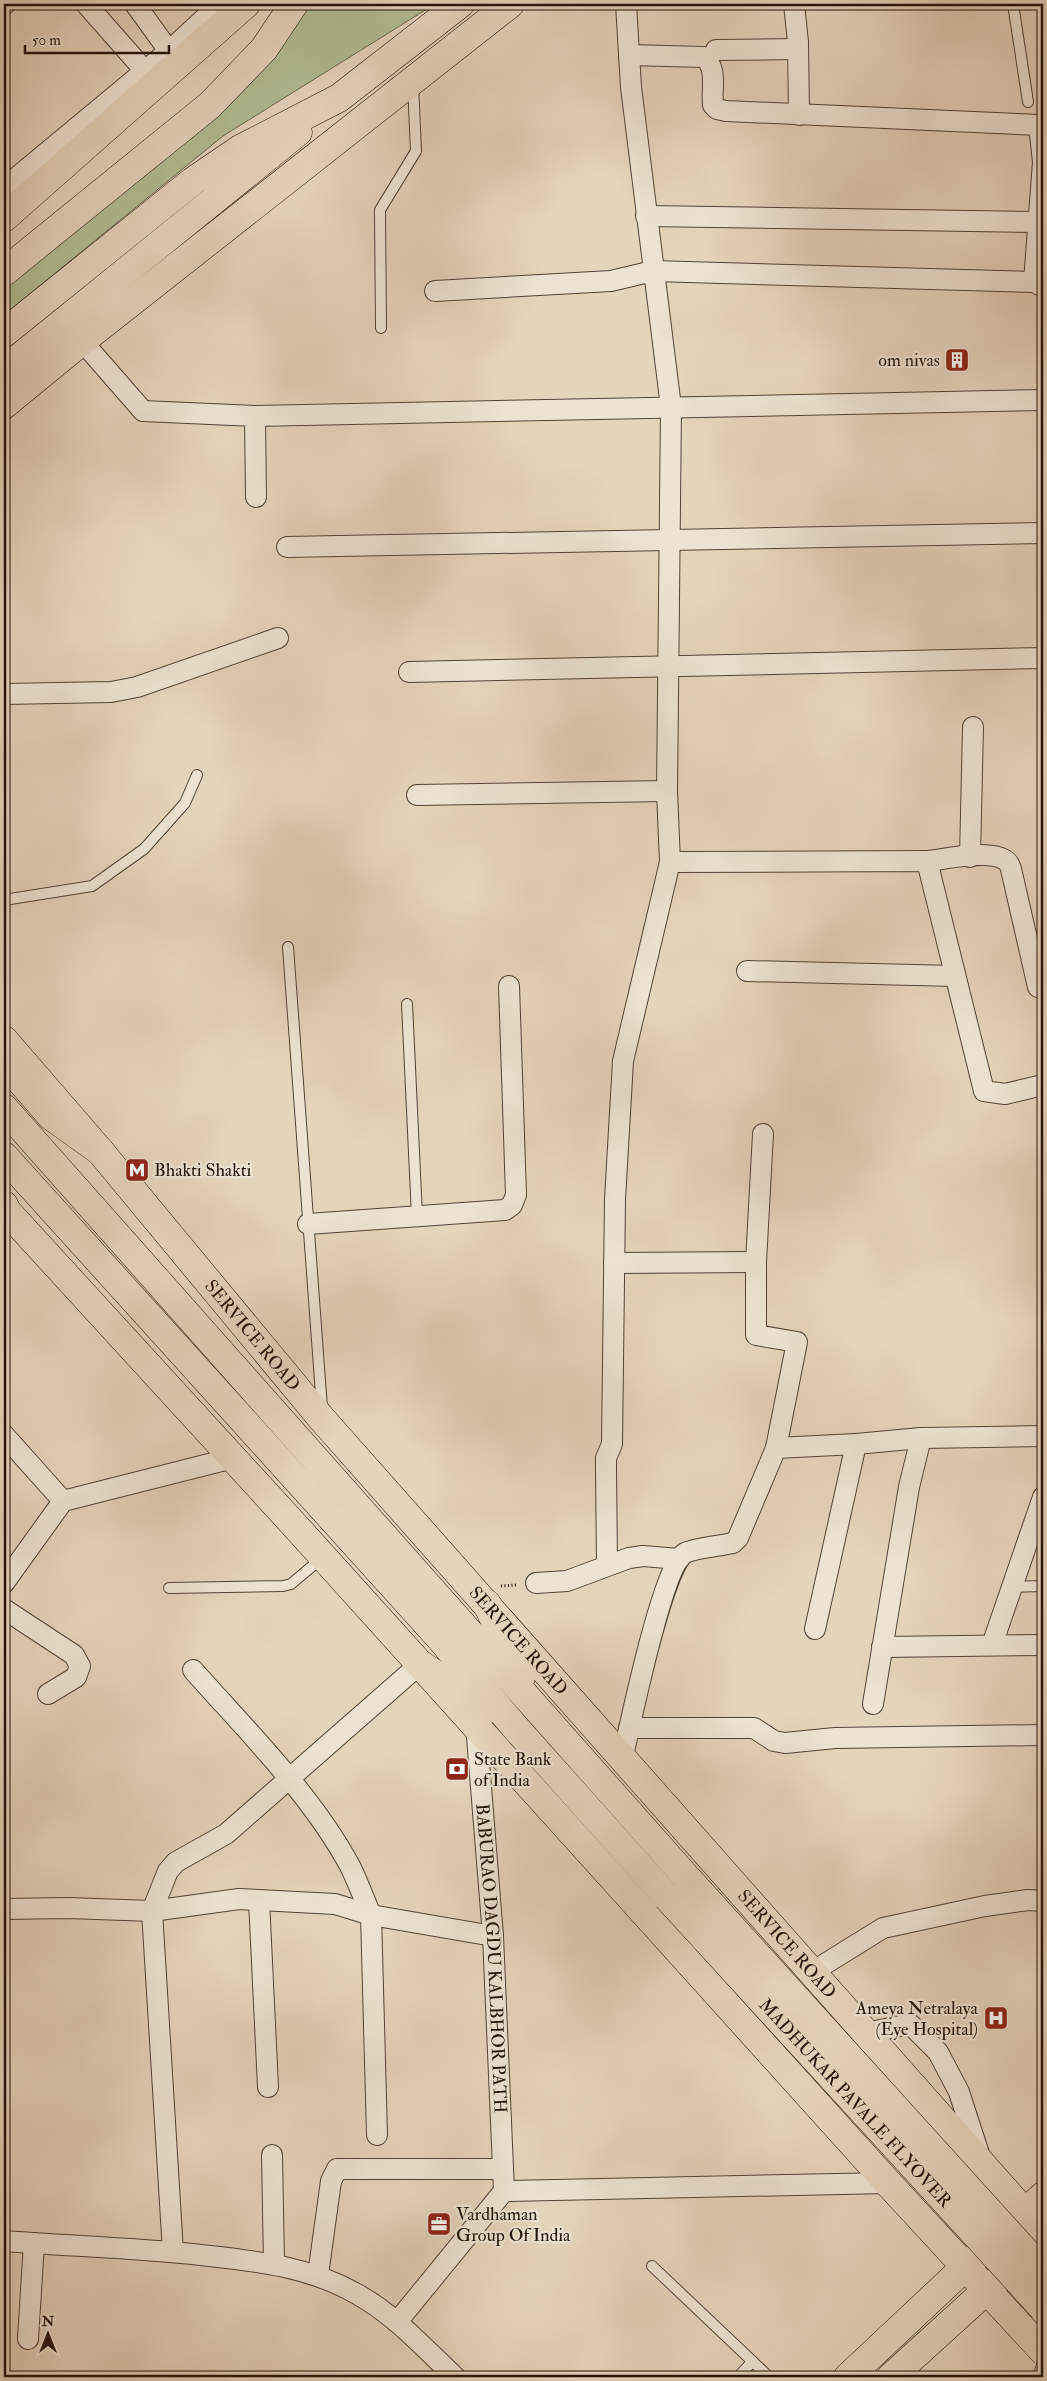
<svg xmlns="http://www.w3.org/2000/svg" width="1047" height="2381" font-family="'IM FELL Double Pica',serif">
<rect width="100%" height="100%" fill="#e5d4bc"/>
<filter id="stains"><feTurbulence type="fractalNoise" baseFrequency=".004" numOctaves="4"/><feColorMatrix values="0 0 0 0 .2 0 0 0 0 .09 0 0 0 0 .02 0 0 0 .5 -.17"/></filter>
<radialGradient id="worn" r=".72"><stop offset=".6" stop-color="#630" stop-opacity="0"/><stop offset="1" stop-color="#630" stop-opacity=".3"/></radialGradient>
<path fill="#b1bd93" stroke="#69684e" d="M 304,4 L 435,4 L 223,136 L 4,315 L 4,276 Z"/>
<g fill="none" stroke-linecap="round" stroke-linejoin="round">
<defs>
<g id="lane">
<path d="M 1013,4 L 1028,102"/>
<path d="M 381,328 L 380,210 L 416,151 L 413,84"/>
<path d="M 4,900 L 92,886 L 144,849 L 185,803 L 197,775"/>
<path d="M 288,947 L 322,1408"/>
<path d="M 407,1004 L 417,1216"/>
<path d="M 1012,1587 L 1043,1586"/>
<path d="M 169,1588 L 283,1586 L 291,1584 L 322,1558"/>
<path d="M 652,2266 L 769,2377"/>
<path d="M 738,2377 L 752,2362"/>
<path d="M 1038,2377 L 1043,2363"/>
</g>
<g id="street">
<path d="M 86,4 L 145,71"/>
<path d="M 135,4 L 169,51"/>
<path d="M 794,4 L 798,42 L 799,115"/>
<path d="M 4,5 L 5,4"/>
<path d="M 716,50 L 798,49"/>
<path d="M 629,55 L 704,57 C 718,68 711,90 713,105 L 717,109 L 726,111 L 1039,125 L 1043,162 L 1034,282"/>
<path d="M 4,188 L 169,51 L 220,4"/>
<path d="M 646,216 L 1040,222"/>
<path d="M 435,291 L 611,281 L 653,271 L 1034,282 L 1043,287"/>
<path d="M 82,341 L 143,411 L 255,416 L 256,497"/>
<path d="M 255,416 L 1043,400"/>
<path d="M 287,547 L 1043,533"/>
<path d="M 409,672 L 1043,658"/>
<path d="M 4,694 L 111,692 L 137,687 L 278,638"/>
<path d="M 417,795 L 667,791"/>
<path d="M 970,857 L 973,727"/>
<path d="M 927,861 C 946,859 989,849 1005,860 C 1009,862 1010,866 1011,869 L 1038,987"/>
<path d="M 670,862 L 927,861 L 984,1091 L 1005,1094 L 1043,1085"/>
<path d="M 747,971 L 955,976"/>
<path d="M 308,1224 L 505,1210 L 512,1205 L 516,1195 L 509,986"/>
<path d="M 614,1263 L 756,1262"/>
<path d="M 4,1435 L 63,1501"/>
<path d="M 776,1448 L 856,1444 L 921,1438 L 1043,1436"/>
<path d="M 607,1565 L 606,1467 L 606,1458 L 612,1444 L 615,1199 L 623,1061 L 670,862 L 667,791 L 671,407 L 631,87 L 626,4"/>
<path d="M 4,1583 L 63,1501 L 233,1458"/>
<path d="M 536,1583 L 567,1581 L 629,1558 L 643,1556 L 679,1559"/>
<path d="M 4,1609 L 74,1655 L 80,1666 L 76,1677 L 48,1694"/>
<path d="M 815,1629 L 856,1444"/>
<path d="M 992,1645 L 1043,1497"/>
<path d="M 882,1647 L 1043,1645"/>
<path d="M 193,1670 C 247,1731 311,1794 350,1866 C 358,1882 364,1899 371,1915 L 493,1936"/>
<path d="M 873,1704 L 909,1487 L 921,1438"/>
<path id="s1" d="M 476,1725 L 493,1936 L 504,2191"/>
<path d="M 629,1728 L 754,1728 L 774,1741 L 785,1743 L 835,1738 L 1043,1735"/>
<path d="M 623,1756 C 630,1725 663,1565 685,1553 C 696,1548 720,1546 733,1543 L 738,1538 L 776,1448 L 797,1342 L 756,1335 L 756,1262 L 763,1134"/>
<path d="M 259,1900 L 268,2087"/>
<path d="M 4,1909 L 68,1908 L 152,1911 L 239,1899 L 335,1904 L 371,1915 L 377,2135"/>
<path d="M 812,1972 L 883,1928 L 985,1906 L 1028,1900 L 1043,1901"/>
<path d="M 866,2033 L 910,2024 L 938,2052 L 959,2092 L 980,2157"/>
<path d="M 272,2155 L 274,2263"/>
<path d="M 4,2241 C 69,2246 135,2248 201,2255 C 256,2261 308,2266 357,2294 C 395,2315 424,2348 455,2377"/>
<path d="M 173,2252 L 152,1911 L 168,1871 L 176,1862 L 226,1834 L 420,1664"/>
<path d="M 318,2275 L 331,2181 L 337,2169 L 503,2169"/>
<path d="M 397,2322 L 504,2191 L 888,2183"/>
<path d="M 28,2339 L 34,2243"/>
</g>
<g id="primary">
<path d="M 4,218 L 246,4"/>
<path d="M 4,272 L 210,105 L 264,49 L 294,4"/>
<path d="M 4,333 L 193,181 L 240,149 L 339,98 L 460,4"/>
<path d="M 4,370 L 298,132"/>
<path d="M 4,405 L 82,341 L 510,4"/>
<path id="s2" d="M 4,1040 L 100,1151 L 322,1419 L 1043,2233"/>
<path d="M 4,1208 L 298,1529 L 888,2183 L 1043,2351"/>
<path d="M 1011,2225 L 1043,2196"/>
<path d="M 848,2377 L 979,2254"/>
<path d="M 891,2377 L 1001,2277"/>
</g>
<g id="highway">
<path d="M 4,1062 L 51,1116 L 100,1151"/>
<path d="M 4,1108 L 688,1879"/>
<path d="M 4,1156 L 439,1637 L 514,1726 L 667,1897"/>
<path d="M 4,1205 L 7,1212"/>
<path d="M 487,1604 L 521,1677"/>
<path d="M 420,1664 L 488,1709"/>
</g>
</defs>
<use href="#lane" stroke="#524336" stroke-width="12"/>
<use href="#street" stroke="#524336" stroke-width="22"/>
<use href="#primary" stroke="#211309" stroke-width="29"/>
<use href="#highway" stroke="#211309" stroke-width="29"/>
<path stroke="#211309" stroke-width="3" stroke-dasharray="1 2.5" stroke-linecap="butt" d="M 501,1586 L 517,1585"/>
<use href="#lane" stroke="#eee3d3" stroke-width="10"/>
<use href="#street" stroke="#eee3d3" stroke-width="20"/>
<use href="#primary" stroke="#e5d4bc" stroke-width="28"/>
<use href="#highway" stroke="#e5d4bc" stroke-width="28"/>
<defs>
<g id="highway-bridge">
<path d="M 688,1879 L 1043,2271"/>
<path id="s3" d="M 667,1897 L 1043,2308"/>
</g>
</defs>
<use href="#highway-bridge" stroke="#211309" stroke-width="29" stroke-linecap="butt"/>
<use href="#highway-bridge" stroke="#e5d4bc" stroke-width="28"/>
</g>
<defs>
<symbol id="building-square" viewBox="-11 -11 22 22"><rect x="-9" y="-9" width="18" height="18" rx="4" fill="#8f2418" stroke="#eee3d3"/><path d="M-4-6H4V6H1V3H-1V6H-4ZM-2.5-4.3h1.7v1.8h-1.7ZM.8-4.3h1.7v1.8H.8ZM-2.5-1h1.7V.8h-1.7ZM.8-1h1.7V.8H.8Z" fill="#fff"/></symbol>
<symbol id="metro-square" viewBox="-11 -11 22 22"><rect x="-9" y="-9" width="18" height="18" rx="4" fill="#8f2418" stroke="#eee3d3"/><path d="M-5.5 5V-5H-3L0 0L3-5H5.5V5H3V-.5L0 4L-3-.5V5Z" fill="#fff"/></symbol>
<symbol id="bank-square" viewBox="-11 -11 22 22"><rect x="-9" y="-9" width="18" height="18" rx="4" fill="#8f2418" stroke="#eee3d3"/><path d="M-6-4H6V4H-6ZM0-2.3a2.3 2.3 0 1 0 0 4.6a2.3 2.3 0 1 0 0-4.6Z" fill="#fff"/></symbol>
<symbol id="hospital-square" viewBox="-11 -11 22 22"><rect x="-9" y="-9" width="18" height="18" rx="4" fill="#8f2418" stroke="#eee3d3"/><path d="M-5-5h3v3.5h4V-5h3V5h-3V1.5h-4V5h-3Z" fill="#fff"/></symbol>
<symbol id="office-square" viewBox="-11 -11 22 22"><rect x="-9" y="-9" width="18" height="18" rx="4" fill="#8f2418" stroke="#eee3d3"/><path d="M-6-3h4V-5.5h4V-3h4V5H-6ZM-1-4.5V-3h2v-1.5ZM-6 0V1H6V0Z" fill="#fff"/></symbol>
</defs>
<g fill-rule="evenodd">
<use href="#building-square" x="943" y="346" width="28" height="28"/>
<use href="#metro-square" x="123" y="1156" width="28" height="28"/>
<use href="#bank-square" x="443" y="1755" width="28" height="28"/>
<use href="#hospital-square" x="982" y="2004" width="28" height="28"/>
<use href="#office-square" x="425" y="2210" width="28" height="28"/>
</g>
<g text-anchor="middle" stroke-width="4.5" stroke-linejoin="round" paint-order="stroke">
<g font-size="18" fill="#211309" stroke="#eee3d3" text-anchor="start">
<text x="940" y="366" text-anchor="end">om nivas</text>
<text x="154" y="1176">Bhakti Shakti</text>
<text x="474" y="1765">State Bank<tspan x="474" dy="21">of India</tspan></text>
<text x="978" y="2014" text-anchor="end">Ameya Netralaya<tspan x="978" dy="21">(Eye Hospital)</tspan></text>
<text x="456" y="2220">Vardhaman<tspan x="456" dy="21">Group Of India</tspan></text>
</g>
<g font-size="18" fill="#211309" stroke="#eee3d3">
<text dy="6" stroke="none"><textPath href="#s2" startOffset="386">SERVICE ROAD</textPath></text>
<text dy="6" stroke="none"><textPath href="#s2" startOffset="791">SERVICE ROAD</textPath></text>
<text dy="6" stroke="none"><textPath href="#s2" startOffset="1196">SERVICE ROAD</textPath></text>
<text dy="6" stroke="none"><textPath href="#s1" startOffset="234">BABURAO DAGDU KALBHOR PATH</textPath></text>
<text dy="6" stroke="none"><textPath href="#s3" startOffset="279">MADHUKAR PAVALE FLYOVER</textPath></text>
</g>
</g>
<rect width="1047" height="2381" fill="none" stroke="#e5d4bc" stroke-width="20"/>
<rect x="5" y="5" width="1037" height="2371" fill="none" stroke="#211309" stroke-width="2.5"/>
<rect x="10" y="10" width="1027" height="2361" fill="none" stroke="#211309"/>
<g transform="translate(48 2334)" stroke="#eee3d3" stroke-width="4" paint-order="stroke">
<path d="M0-4L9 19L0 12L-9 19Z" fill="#211309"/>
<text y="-8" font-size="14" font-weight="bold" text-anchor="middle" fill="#211309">N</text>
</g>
<path d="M25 45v8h144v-8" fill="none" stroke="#211309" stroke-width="2.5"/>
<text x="32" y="45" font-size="15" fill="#211309" stroke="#eee3d3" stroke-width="4" paint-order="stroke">50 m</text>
<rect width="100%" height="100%" filter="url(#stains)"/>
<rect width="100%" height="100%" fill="url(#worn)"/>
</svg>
